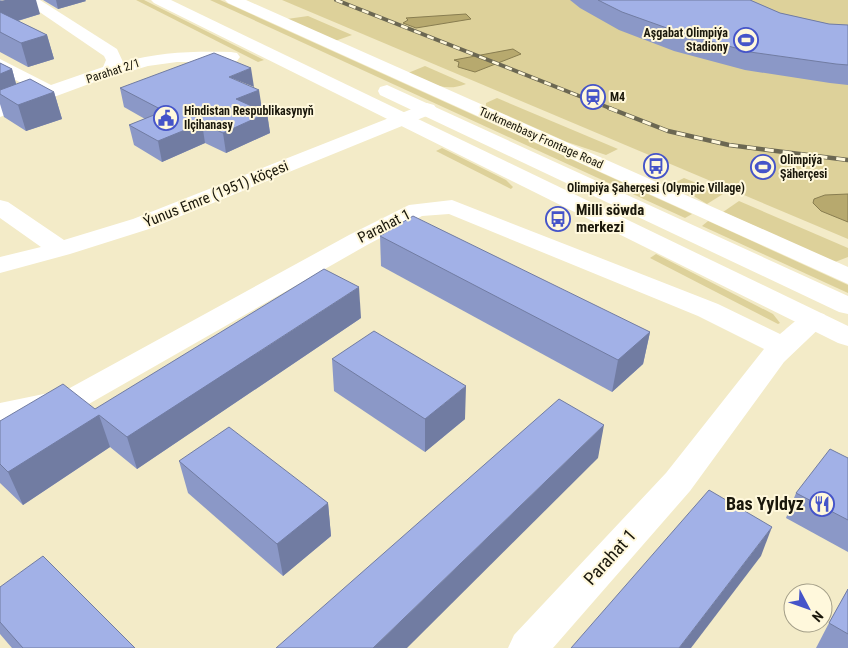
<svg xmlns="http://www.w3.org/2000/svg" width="848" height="648" font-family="'Roboto Condensed',sans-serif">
<rect width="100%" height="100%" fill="#f3ebc8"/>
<g fill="#ddd19a">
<path d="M 136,0 L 144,0 L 264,60 L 258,62 Z"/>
<path d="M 210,0 L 220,0 L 692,214 L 685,218 Z"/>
<path d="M 282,0 L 848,0 L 848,239 Z"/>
<path d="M 308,16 L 352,35 L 335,41 L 287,19 Z"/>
<path d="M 425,66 L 466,84 C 443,93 430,82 408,73 Z"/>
<path d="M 497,98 L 618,149 L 606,155 L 567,142 L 486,106 L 486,103 Z"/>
<path d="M 442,148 L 506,180 L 513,187 L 511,189 L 436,151 Z"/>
<path d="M 684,178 L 723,194 L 707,204 L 675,185 L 674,183 Z"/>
<path d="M 739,201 L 848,248 L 848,257 L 835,262 L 723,212 Z"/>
<path d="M 708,221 L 848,285 L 848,293 L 702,226 Z"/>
<path d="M 656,254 L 773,314 L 780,323 L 778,324 L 650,258 Z"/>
</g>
<g fill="#b7a96e" stroke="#887d50">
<path d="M 466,14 L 471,19 L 416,28 L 403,23 L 408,20 L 406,18 Z"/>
<path d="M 513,49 L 521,54 L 475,72 L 458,67 L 459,62 L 454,60 Z"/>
<path d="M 848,194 L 848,222 L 821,211 L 813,203 L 814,199 L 825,195 Z"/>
</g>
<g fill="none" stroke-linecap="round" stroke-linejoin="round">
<g fill="#fff" fill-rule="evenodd">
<path d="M 22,0 L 40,0 L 117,49 L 123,62 C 160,52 193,51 231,52 L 237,53 L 240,57 L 237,61 L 231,62 L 177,62 L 148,66 L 97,81 L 0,117 L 0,104 L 35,91 L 0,71 L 0,59 L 51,85 L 103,67 L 106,60 L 104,56 Z"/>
<path d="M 225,0 L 246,0 L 848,267 L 848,284 L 228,3 Z"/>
<path d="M 427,103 L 434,105 L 437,109 L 434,113 L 149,229 L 70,254 L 0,273 L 0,257 L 41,247 L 0,218 L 0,200 L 8,202 L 64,240 L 133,219 Z"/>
<path d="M 452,200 L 718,304 L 780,334 C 794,323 804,309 824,314 L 828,320 L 784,362 L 690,491 L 553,648 L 508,648 L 514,635 L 666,473 L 764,349 L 698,316 L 449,214 L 422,216 L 367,245 L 87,405 L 0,425 L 0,403 L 68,389 L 349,235 L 409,205 Z"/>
</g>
<g fill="#fff" fill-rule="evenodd">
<path d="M 151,0 L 171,0 L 848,326 L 848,346 L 838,343 L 154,3 Z"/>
<path d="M 387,85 L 848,296 L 848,314 L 839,312 L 380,95 L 378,91 L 380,87 Z"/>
</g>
<defs>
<path id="rail-far1" d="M 336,0 L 612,109"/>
<path id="rail" d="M 609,108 L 668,131 L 729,145 L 848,160"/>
</defs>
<use href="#rail-far1" stroke="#6b6752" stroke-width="4"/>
<use href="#rail" stroke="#6b6752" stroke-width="4.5"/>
<use href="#rail-far1" stroke="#fff8dc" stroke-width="2.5" stroke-dasharray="7" stroke-linecap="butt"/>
<use href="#rail" stroke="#fff8dc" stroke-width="3" stroke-dasharray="9" stroke-linecap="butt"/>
</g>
<g fill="#8b98c7">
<path d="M 0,0 L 40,14 L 18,21 L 47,35 L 54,59 L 28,67 L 0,52 Z"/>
<path d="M 43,0 L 85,0 L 86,1 L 58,9 Z"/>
<path d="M 570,0 L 750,0 L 780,13 L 829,24 L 848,25 L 848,85 L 830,83 L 745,70 L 674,51 L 619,30 L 580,8 Z"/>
<path d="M 0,63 L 12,69 L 16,84 L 54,92 L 62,119 L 26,131 L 4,117 L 0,104 Z"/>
<path d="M 254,87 L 262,109 L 261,110 L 267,113 L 270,133 L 226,153 L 205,143 L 162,162 L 134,145 L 129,125 L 145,119 L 124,107 L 120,88 Z"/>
<path d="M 380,236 L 650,332 L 643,364 L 612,392 L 381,266 Z"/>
<path d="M 361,318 L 137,469 L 110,447 L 23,505 L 0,483 L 0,421 L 95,409 Z"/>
<path d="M 332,359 L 465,419 L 425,452 L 334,391 Z"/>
<path d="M 848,458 L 848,552 L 786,518 L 796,493 Z"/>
<path d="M 179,461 L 328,503 L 331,536 L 283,576 L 188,493 Z"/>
<path d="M 0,587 L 135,648 L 12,648 L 0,634 Z"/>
<path d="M 848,589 L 848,648 L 816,648 L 829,623 Z"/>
</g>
<g fill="#717ca2">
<path d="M 5,0 L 36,0 L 40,14 L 0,26 L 0,1 Z"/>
<path d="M 56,0 L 85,0 L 86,1 L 58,9 Z"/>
<path d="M 47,35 L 54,59 L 28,67 L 21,43 Z"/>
<path d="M 251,68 L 254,87 L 229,77 Z"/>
<path d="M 12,69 L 19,95 L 0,94 L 0,74 Z"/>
<path d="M 259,90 L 262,109 L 239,119 L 236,99 Z"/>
<path d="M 54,92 L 62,119 L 26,131 L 18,105 Z"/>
<path d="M 267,113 L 270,133 L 226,153 L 223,133 Z"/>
<path d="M 202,123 L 205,143 L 162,162 L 158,141 Z"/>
<path d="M 359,287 L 361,318 L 137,469 L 127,437 Z"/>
<path d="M 650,332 L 643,364 L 612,392 L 618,360 Z"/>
<path d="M 466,386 L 465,419 L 425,452 L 425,419 Z"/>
<path d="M 99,415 L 110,447 L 23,505 L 8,472 Z"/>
<path d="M 604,425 L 598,458 L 407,648 L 373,648 Z"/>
<path d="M 328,503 L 331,536 L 283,576 L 277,544 Z"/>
<path d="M 772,527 L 761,556 L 691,648 L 679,648 Z"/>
</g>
<g fill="#a2b1e7" stroke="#717ca2">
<path d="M 598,0 L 750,0 L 780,13 L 829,24 L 848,25 L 848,65 L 836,64 L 750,52 L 678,32 L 622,12 Z"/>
<path d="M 0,12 L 47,35 L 21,43 L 0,32 Z"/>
<path d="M 214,53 L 251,68 L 229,77 L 259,90 L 236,99 L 267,113 L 223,133 L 202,123 L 158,141 L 129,125 L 164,111 L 120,88 Z"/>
<path d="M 0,63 L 12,69 L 0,74 Z"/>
<path d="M 30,79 L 54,92 L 18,105 L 0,94 L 0,90 Z"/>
<path d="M 413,216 L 650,332 L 618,360 L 380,236 Z"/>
<path d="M 324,269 L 359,287 L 127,437 L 99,415 L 8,472 L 0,464 L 0,421 L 63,384 L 95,409 Z"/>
<path d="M 374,331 L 466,386 L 425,419 L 332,359 Z"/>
<path d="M 559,399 L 604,425 L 373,648 L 276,648 Z"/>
<path d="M 229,427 L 328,503 L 277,544 L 179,461 Z"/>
<path d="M 830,449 L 848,458 L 848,520 L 796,493 Z"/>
<path d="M 709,490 L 772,527 L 679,648 L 571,648 Z"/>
<path d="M 43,556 L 135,648 L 23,648 L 0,622 L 0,587 Z"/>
<path d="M 848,589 L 848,634 L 829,623 Z"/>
</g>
<defs>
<symbol id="stadium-ring" viewBox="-11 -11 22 22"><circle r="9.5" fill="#fff8dc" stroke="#4554c9" stroke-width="1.5"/><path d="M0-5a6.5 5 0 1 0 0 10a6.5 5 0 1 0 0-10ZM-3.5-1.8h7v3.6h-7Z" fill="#4554c9"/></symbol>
<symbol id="station-ring" viewBox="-11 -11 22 22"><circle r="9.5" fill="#fff8dc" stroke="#4554c9" stroke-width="1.5"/><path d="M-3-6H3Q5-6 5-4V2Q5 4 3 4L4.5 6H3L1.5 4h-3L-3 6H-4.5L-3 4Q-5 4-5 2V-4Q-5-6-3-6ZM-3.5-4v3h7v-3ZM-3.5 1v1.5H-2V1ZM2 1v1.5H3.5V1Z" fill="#4554c9"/></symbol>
<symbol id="civic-ring" viewBox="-11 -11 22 22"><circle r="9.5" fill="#fff8dc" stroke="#4554c9" stroke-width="1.5"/><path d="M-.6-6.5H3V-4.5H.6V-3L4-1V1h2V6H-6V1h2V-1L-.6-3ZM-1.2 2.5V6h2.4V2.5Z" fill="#4554c9"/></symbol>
<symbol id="bus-ring" viewBox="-11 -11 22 22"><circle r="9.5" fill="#fff8dc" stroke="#4554c9" stroke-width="1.5"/><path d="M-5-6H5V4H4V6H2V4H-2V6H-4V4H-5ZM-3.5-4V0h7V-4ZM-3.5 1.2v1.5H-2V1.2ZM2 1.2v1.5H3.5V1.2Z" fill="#4554c9"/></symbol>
<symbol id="restaurant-ring" viewBox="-11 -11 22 22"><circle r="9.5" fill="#fff8dc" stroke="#4554c9" stroke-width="1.5"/><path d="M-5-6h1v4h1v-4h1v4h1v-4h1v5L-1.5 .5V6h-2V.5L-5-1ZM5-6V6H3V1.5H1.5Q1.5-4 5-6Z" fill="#4554c9"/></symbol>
</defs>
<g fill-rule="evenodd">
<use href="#stadium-ring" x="732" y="26" width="28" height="28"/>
<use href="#station-ring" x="579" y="83" width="28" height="28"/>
<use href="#civic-ring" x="152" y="104" width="28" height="28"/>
<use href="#bus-ring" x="642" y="152" width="28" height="28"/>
<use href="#stadium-ring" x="749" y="153" width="28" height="28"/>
<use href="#bus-ring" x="544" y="205" width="28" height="28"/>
<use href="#restaurant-ring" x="808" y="490" width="28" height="28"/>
</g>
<g text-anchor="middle" stroke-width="4" stroke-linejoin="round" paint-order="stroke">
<g font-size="12" font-weight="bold" fill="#1a170b" stroke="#fff8dc" text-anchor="start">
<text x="728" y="37" text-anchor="end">Aşgabat Olimpiýa<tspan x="728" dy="14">Stadiony</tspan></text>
<text x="610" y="101">M4</text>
<text x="184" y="115">Hindistan Respublikasynyň<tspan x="184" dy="14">Ilçihanasy</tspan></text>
<text x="780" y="164">Olimpiýa<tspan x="780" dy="14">Şäherçesi</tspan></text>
<text x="656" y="192" text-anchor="middle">Olimpiýa Şaherçesi (Olympic Village)</text>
</g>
<g font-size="12" fill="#1a170b" stroke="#fff8dc">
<text transform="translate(113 71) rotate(-18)" y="4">Parahat 2/1</text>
<text transform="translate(541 138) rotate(24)" y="4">Turkmenbasy Frontage Road</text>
</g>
<g font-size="15" fill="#1a170b" stroke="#fff8dc">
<text transform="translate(216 194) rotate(-22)" y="5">Ýunus Emre (1951) köçesi</text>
<text transform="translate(384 226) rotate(-27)" y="5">Parahat 1</text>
</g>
<g font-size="15" font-weight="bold" fill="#1a170b" stroke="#fff8dc" text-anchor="start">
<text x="576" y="215">Milli söwda<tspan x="576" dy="17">merkezi</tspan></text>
</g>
<g font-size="18" font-weight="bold" fill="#1a170b" stroke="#fff8dc" text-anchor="end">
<text x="804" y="510">Bas Yyldyz</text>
</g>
<g font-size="18" fill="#1a170b" stroke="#fff8dc">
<text transform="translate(610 557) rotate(-48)" y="6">Parahat 1</text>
</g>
</g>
<g transform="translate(808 608) rotate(131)"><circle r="24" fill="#fff8dc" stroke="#a39e88"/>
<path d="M0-4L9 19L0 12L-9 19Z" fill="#4554c9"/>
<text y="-8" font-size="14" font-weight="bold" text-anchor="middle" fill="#1a170b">N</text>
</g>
</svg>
